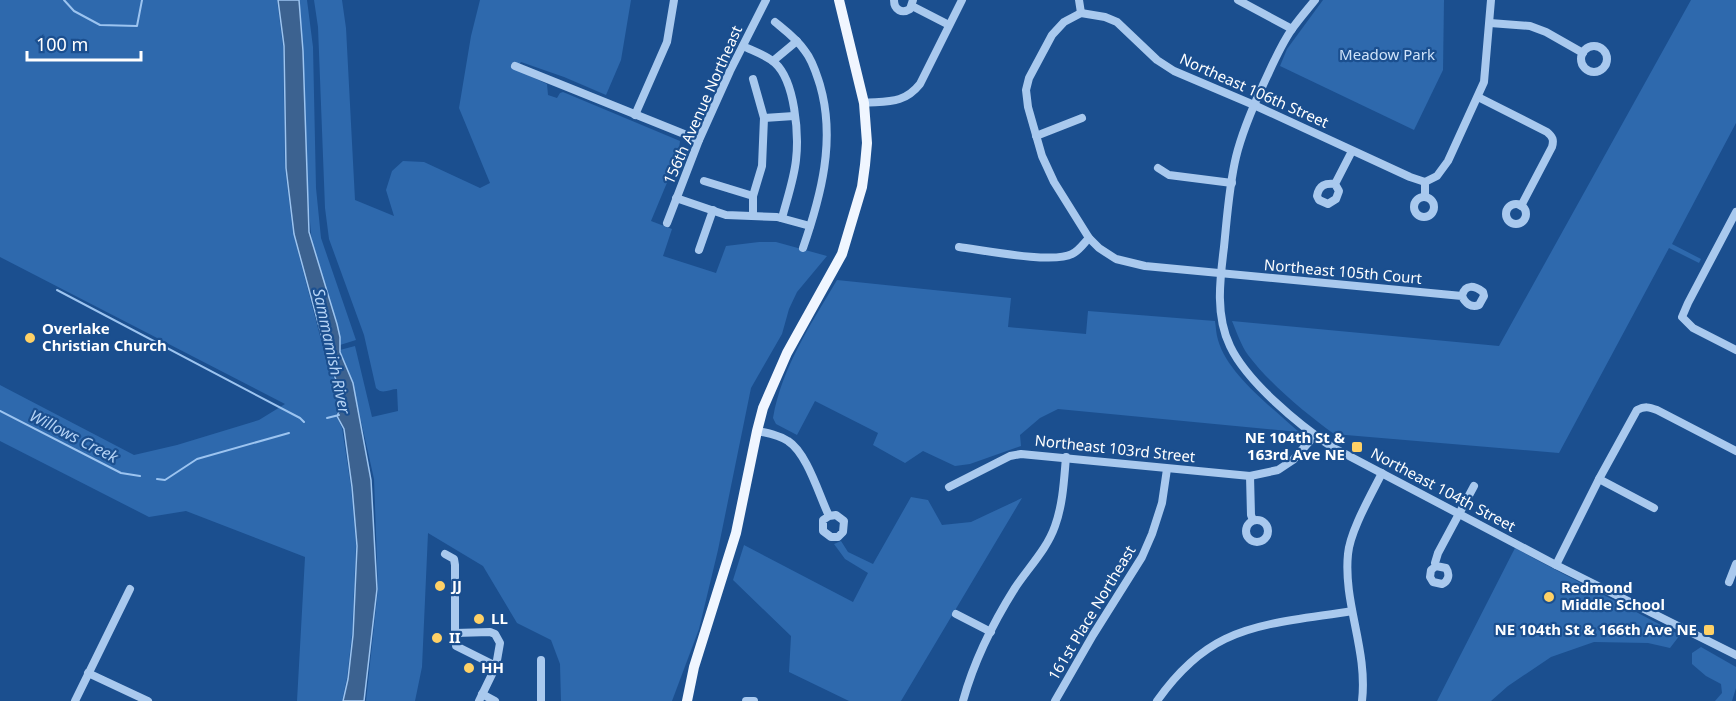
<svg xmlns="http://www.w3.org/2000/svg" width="1736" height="701" font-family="'Noto Sans',sans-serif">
<rect width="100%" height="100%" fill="#1b4f8f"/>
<g fill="#2e69ad">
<path d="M 0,0 L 277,0 L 283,46 L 285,168 L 293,233 L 325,355 L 335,381 L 340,406 L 336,415 L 342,428 L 351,487 L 356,545 L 352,634 L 347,678 L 342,701 L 297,701 L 305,557 L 186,511 L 149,517 L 0,441 L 0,385 L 134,455 L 177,445 L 259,420 L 285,404 L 0,257 Z"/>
<path d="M 298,0 L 307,0 L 313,47 L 316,188 L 321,238 L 356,340 L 340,345 L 339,333 L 312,244 L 307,188 L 303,61 Z"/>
<path d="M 314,0 L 342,0 L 346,28 L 355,200 L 394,216 L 386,190 L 392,171 L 403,161 L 424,162 L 480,188 L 490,183 L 459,108 L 471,36 L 480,0 L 631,0 L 621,60 L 606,95 L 564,77 L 521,62 L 515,69 L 547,84 L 548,95 L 557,98 L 560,93 L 563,92 L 680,141 L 679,149 L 681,149 L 651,221 L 672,229 L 663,256 L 716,273 L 726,246 L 759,242 L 776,242 L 827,256 L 797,292 L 789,309 L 782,334 L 751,388 L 718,550 L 699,629 L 672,701 L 561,701 L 560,664 L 551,640 L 517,623 L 483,566 L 428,533 L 422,667 L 415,701 L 366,701 L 378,589 L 374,479 L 353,385 L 340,350 L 355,346 L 372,417 L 398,411 L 397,389 C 390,389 382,395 376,388 L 364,335 L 329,239 L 325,208 L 318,27 Z"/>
<path d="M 1323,0 L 1444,0 L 1443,70 L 1414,130 L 1280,66 L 1287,49 Z"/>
<path d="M 1691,0 L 1736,0 L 1736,123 L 1672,244 L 1701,259 L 1699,263 L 1669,248 L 1559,453 L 1334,434 C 1305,413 1270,384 1248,355 C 1241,345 1237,333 1232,321 L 1499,346 Z"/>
<path d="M 837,280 L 1011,298 L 1008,327 L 1086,334 L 1088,311 L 1215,321 C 1216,327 1216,334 1218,340 C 1228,375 1273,408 1299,432 L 1058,409 L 1040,418 L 1020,435 L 1021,446 L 970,464 L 955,466 L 923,451 L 905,463 L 873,445 L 878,433 L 815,401 L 797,435 L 776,424 L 773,418 C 782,367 811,324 837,280 Z"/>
<path d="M 911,497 L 928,500 L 942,525 L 971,522 L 1022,498 L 901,701 L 849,701 L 789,672 L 791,636 L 733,580 L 744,545 L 853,602 L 868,573 L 845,559 L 834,544 L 841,541 L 848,552 L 873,564 Z"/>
<path d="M 1515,548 L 1535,559 L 1680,635 L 1670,648 L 1648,643 L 1594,642 L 1551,657 L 1508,686 L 1491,701 L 1437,701 Z"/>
<path d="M 1701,647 L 1736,667 L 1736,688 L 1732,701 L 1715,701 L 1722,693 L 1721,684 L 1706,676 L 1692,664 L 1692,653 Z"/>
</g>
<path fill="#3c6290" stroke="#9cc4f0" stroke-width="1.5" d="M 278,0 L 299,0 L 303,51 L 309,232 L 337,324 L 340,337 L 340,352 L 353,383 L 371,480 L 377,589 L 364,701 L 343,701 L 348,679 L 353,635 L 357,546 L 352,487 L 344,429 L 337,416 L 341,407 L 336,380 L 327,356 L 294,234 L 286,168 L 284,46 Z"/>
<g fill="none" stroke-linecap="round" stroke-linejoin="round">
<g stroke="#9cc4f0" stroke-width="2">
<path d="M 64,0 L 74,11 L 100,25 L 137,26 L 142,0"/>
<path d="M 57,290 L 300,418 L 304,422"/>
<path d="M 0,411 L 121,473 L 140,476"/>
<path d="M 327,418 L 339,415"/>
<path d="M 157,479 L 165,480 L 197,459 L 289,433"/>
</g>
<g stroke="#a9c9ee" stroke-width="8">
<path d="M 894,0 C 894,10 902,14 910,9 L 913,0"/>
<path d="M 1079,0 L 1081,13"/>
<path d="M 1238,0 L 1292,29"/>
<path d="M 1315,0 C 1307,10 1299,19 1292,29 C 1280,46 1272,66 1263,85 C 1252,109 1242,132 1236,157 C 1229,186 1227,218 1224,247 C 1220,279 1215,315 1230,346 C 1247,382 1299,425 1332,447 L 1556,565 L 1736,655"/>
<path d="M 912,6 L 949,25"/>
<path d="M 1081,13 L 1064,22 L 1052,35 L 1029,78 L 1026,90 L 1028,107 L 1042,156 L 1054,182 L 1089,238 L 1099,248 L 1116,259 L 1145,266 L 1462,296 C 1465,303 1471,308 1479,305 L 1484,296 L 1483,292 C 1475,286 1465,283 1462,296"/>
<path d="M 1081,13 L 1105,17 L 1117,22 L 1157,60 L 1174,71 L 1254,105 L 1410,177 L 1425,182"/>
<path d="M 775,22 C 786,31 797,39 805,51 C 813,61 816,73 820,85 C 836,140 821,196 803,248"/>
<path d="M 1490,23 L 1530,26 L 1546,32 L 1583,53"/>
<path d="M 743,46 C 753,51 766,55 775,63 C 795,81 799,134 796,160 C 794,179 787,199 782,218"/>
<circle cx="1594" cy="59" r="13"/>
<path d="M 773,61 L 797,41"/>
<path d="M 515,66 L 699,140"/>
<path d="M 753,79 L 764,118 L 762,166 L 753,196"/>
<path d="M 1478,97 L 1547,132 C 1553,137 1554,140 1552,147 L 1521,206"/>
<path d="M 864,103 C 888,101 904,104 920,84 L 962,0"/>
<path d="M 635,115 L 667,42 L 674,0"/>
<path d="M 764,118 L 794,116"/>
<path d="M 1036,136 L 1082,118"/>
<path d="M 1158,168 L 1169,175 L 1232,183"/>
<path d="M 704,181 L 753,196 L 753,216"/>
<path d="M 1335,184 L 1339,191 L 1336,199 L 1328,204 L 1319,200 L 1317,196 C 1319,185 1325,183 1335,184 L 1352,151"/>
<path d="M 1425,196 L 1425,182 L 1437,176 L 1448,161 L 1484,82 L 1491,0"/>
<circle cx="1424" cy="207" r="10"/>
<path d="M 676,198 L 726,215 L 777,217 L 810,226"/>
<circle cx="1516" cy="214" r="10"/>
<path d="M 1736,212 L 1688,303 L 1682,317 L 1693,328 L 1736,350"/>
<path d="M 667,223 L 699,140 L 730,71 L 766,0"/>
<path d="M 959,247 C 983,250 1053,264 1072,254 C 1079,251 1084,243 1089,238"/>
<path d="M 699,250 L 713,210"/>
<path d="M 757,431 C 768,433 779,435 788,441 C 807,453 819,495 829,516 L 823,520 L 823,531 L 831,537 L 838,537 L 843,532 L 844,521 L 836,515 L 829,516"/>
<path d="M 1250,476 L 1251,515 L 1253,520"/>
<path d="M 1599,479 L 1654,508"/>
<path d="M 949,487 L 1010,456 L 1021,454 L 1250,476 L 1278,470 L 1293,460 L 1315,435"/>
<circle cx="1257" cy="531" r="11"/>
<path d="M 445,554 L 454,559 L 455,565 L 455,633"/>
<path d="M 1556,565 L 1599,479 L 1637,410 C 1645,406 1649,407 1657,410 L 1736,451"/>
<path d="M 1436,566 L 1431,570 L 1430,577 L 1433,582 L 1442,584 C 1449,581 1450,574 1446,568 L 1436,566 L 1435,563 L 1438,553 L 1474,486"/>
<path d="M 1729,582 L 1736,564"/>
<path d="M 956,614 L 991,632"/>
<path d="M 541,660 L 541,701"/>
<path d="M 88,673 L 148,701"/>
<path d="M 482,694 L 495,701"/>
<path d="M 75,701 L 130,589"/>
<path d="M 479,701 L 496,666 L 500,643 L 495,634 L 490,632 L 455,633 L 456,646 L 496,666"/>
<path d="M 746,701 L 754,701"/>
<path d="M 963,701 C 974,661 993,623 1015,588 C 1029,567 1047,549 1055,526 C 1063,504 1064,480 1066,457"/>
<path d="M 1055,701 L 1093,635 L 1142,557 L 1152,534 L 1162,503 L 1167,469"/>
<path d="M 1157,701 C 1174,677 1198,652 1225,639 C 1262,621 1311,618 1352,611"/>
<path d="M 1362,701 C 1368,650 1343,603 1348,554 C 1350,531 1371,495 1382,473"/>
</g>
<path stroke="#f0f6ff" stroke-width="10" d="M 687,701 L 694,667 L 736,533 L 757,431 L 763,408 L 787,353 L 842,254 L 862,187 L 865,165 L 867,143 L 864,103 L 839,0"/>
</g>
<g fill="#ffd166" stroke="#1b4f8f" stroke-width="2">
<circle cx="30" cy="338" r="6"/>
<rect x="1351" y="441" width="12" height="12" rx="3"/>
<circle cx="440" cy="586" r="6"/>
<circle cx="1549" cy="597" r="6"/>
<circle cx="479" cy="619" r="6"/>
<rect x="1703" y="624" width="12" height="12" rx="3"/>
<circle cx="437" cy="638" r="6"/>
<circle cx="469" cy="668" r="6"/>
</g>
<g text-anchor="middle" stroke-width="4.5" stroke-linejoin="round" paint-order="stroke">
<g font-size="15" fill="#cfe3fa" stroke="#1b4f8f">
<text x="1387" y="60">Meadow Park</text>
</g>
<g font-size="15" fill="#fff" stroke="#1b4f8f">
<text transform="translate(1254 91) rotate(24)" y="5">Northeast 106th Street</text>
<text transform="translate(703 105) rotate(-66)" y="5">156th Avenue Northeast</text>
<text transform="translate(1343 272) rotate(5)" y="5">Northeast 105th Court</text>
<text transform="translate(1115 449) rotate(6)" y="5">Northeast 103rd Street</text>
<text transform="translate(1443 490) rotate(28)" y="5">Northeast 104th Street</text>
<text transform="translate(1092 613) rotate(-59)" y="5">161st Place Northeast</text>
</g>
<g font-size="15" font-weight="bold" fill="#fff" stroke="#1b4f8f" text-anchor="start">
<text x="42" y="334">Overlake<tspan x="42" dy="17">Christian Church</tspan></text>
<text x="1345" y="443" text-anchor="end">NE 104th St &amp;<tspan x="1345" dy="17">163rd Ave NE</tspan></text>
<text x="452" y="591">JJ</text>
<text x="1561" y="593">Redmond<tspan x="1561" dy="17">Middle School</tspan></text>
<text x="491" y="624">LL</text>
<text x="1697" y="635" text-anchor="end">NE 104th St &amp; 166th Ave NE</text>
<text x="449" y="643">II</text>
<text x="481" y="673">HH</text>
</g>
<g font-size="16" font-style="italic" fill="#b5d3f5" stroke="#1b4f8f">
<text transform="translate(332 351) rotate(78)" y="6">Sammamish River</text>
<text transform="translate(74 436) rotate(27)" y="6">Willows Creek</text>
</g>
</g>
<path d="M27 51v9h114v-9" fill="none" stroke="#ffffff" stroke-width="3"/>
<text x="36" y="51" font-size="18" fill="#ffffff" stroke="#1b4f8f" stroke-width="4.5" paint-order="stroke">100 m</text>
</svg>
